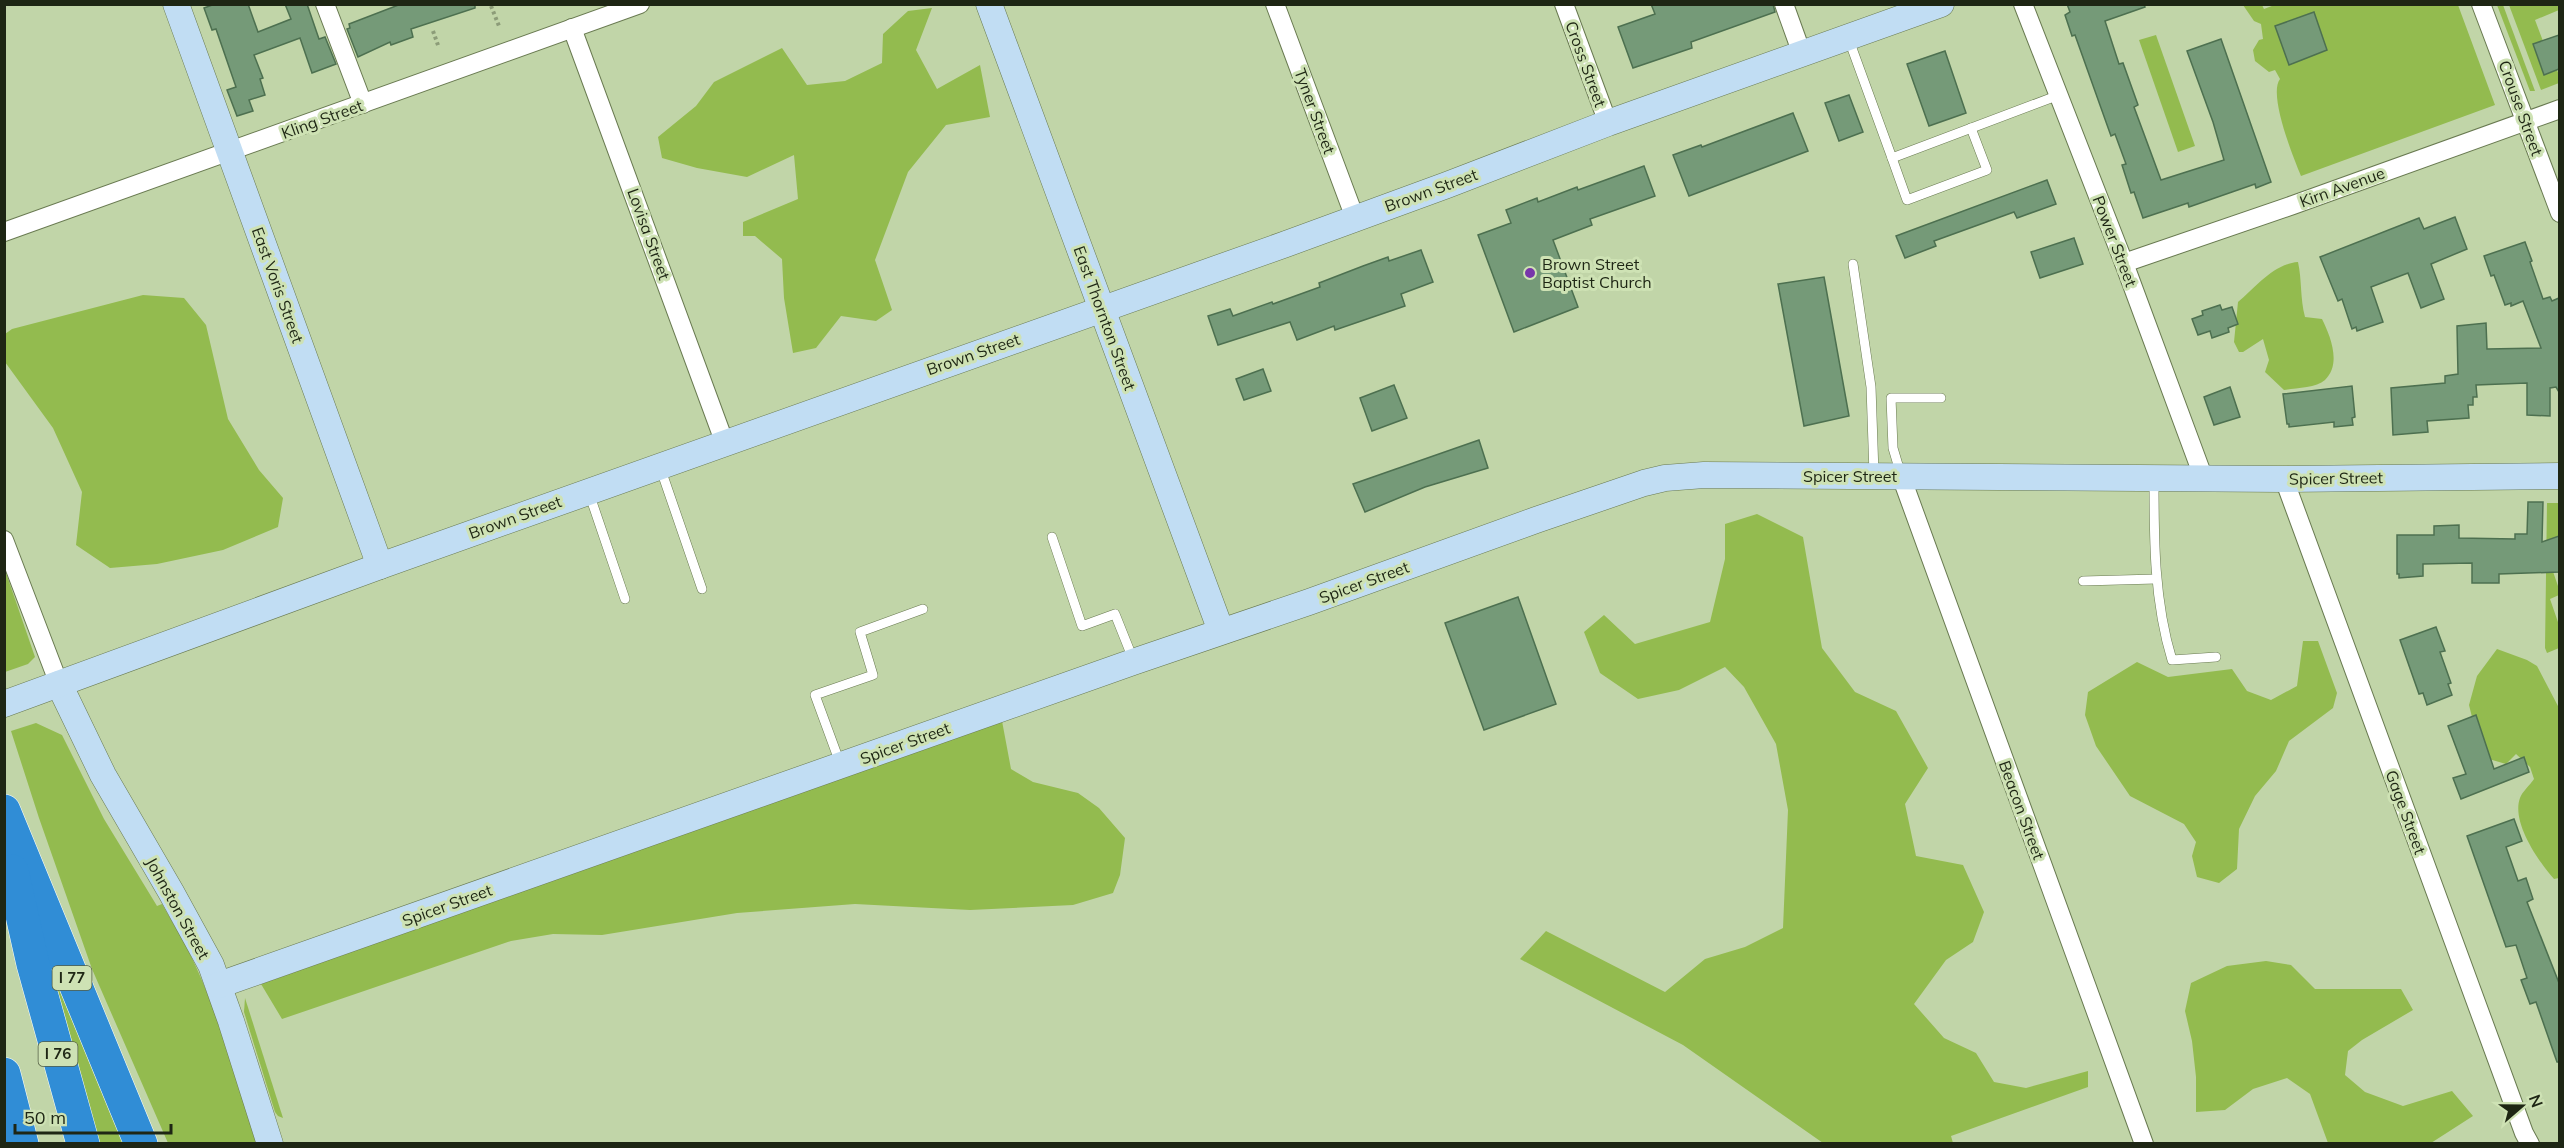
<svg xmlns="http://www.w3.org/2000/svg" width="2564" height="1148" font-family="Mulish,sans-serif">
<rect width="100%" height="100%" fill="#c1d5a8"/>
<g fill="#93bb4f">
<path d="M 2277,4 L 2458,5 L 2495,105 L 2301,176 C 2293,157 2268,94 2280,79 L 2275,70 L 2269,72 L 2255,61 L 2253,50 L 2259,40 L 2263,39 L 2261,24 L 2254,21 L 2243,5 L 2262,5 L 2264,9 Z"/>
<path d="M 2497,5 L 2503,5 L 2535,91 L 2530,91 Z"/>
<path d="M 2509,5 L 2559,5 L 2559,10 L 2535,20 L 2543,41 L 2533,44 L 2544,75 L 2557,70 L 2559,75 L 2559,83 L 2541,90 Z"/>
<path d="M 932,8 L 916,50 L 937,89 L 980,65 L 990,117 L 946,125 L 908,172 L 875,260 L 892,310 L 876,321 L 841,316 L 816,348 L 793,353 L 784,298 L 782,259 L 755,236 L 743,236 L 743,222 L 798,199 L 794,155 L 747,177 L 697,168 L 662,158 L 658,137 L 696,106 L 714,82 L 782,48 L 807,85 L 845,81 L 882,63 L 883,34 L 908,11 Z"/>
<path d="M 2156,35 L 2195,146 L 2178,152 L 2139,40 Z"/>
<path d="M 2298,262 C 2302,280 2300,298 2305,317 L 2322,319 C 2330,335 2342,364 2325,380 C 2316,388 2296,388 2284,390 L 2265,372 L 2269,360 L 2263,339 L 2243,352 L 2239,352 L 2234,342 L 2238,302 C 2256,287 2273,264 2298,262 Z"/>
<path d="M 143,295 L 184,298 L 206,325 L 228,419 L 259,470 L 283,498 L 278,527 L 223,550 L 157,564 L 110,568 L 76,545 L 82,492 L 53,428 L 5,362 L 5,334 L 12,329 Z"/>
<path d="M 2547,503 L 2559,503 L 2559,536 L 2548,540 L 2549,560 L 2559,589 L 2559,595 L 2550,599 L 2559,625 L 2559,648 L 2547,653 L 2545,648 Z"/>
<path d="M 1757,514 L 1803,537 L 1822,648 L 1855,692 L 1896,711 L 1928,768 L 1905,804 L 1916,856 L 1963,865 L 1984,912 L 1973,942 L 1946,960 L 1914,1004 L 1944,1038 L 1976,1053 L 1994,1082 L 2026,1088 L 2088,1071 L 2088,1087 L 1951,1136 L 1953,1143 L 1823,1143 L 1683,1045 L 1520,959 L 1546,931 L 1665,992 L 1705,959 L 1745,947 L 1783,928 L 1788,810 L 1776,744 L 1744,687 L 1725,667 L 1679,690 L 1638,699 L 1600,673 L 1584,632 L 1604,615 L 1635,644 L 1710,622 L 1725,559 L 1725,524 Z"/>
<path d="M 5,570 L 35,657 L 28,664 L 5,672 Z"/>
<path d="M 2303,641 L 2318,641 L 2337,693 L 2333,708 L 2289,741 L 2276,771 L 2255,796 L 2239,829 L 2237,869 L 2219,883 L 2197,877 L 2192,856 L 2196,842 L 2184,824 L 2130,796 L 2096,746 L 2085,715 L 2088,692 L 2137,662 L 2168,677 L 2232,669 L 2247,691 L 2271,700 L 2297,686 Z"/>
<path d="M 2497,649 L 2527,660 L 2537,666 L 2559,708 L 2559,878 L 2554,879 C 2539,862 2511,822 2520,798 C 2522,792 2530,785 2534,779 L 2530,767 L 2516,754 L 2506,764 L 2482,757 L 2469,705 L 2477,676 Z"/>
<path d="M 1002,721 L 1011,769 L 1033,782 L 1078,793 L 1099,808 L 1125,838 L 1120,875 L 1113,893 L 1073,905 L 970,910 L 855,904 L 737,913 L 602,935 L 553,934 L 511,941 L 282,1019 L 261,984 Z"/>
<path d="M 36,723 L 62,735 L 104,819 L 157,906 L 162,904 C 174,925 187,946 197,969 C 222,1025 238,1085 257,1143 L 168,1143 L 92,969 L 39,818 L 11,731 Z"/>
<path d="M 43,938 L 125,1143 L 96,1143 Z"/>
<path d="M 2266,961 L 2291,965 L 2315,989 L 2401,989 L 2413,1010 L 2362,1040 L 2348,1051 L 2345,1075 L 2365,1092 L 2403,1106 L 2452,1091 L 2473,1116 L 2431,1143 L 2328,1143 L 2310,1094 L 2287,1078 L 2253,1089 L 2225,1110 L 2196,1112 L 2196,1077 L 2192,1041 L 2185,1011 L 2191,983 L 2227,966 Z"/>
<path d="M 245,998 L 283,1118 L 278,1116 L 275,1112 L 244,1012 Z"/>
</g>
<g fill="#759a78" stroke="#4d7050" stroke-width="1.5">
<path d="M 215,4 L 248,4 L 258,32 L 291,19 L 285,4 L 307,4 L 319,39 L 325,37 L 336,64 L 312,73 L 300,38 L 254,55 L 263,78 L 260,79 L 265,95 L 249,100 L 253,111 L 237,116 L 227,90 L 236,87 L 216,29 L 212,30 L 204,8 Z"/>
<path d="M 401,4 L 475,4 L 475,8 L 411,29 L 413,37 L 391,45 L 390,42 L 358,57 L 347,29 L 350,28 L 349,24 Z"/>
<path d="M 1651,4 L 1773,4 L 1775,12 L 1691,42 L 1692,48 L 1633,68 L 1618,27 L 1655,14 Z"/>
<path d="M 2067,4 L 2144,4 L 2145,7 L 2105,21 L 2119,64 L 2123,63 L 2138,105 L 2134,107 L 2161,180 L 2224,160 L 2213,122 L 2187,51 L 2221,39 L 2271,182 L 2256,188 L 2255,184 L 2189,207 L 2188,203 L 2143,218 L 2134,192 L 2131,193 L 2122,165 L 2126,164 L 2115,134 L 2111,136 L 2075,35 L 2072,36 L 2065,15 L 2070,12 Z"/>
<path d="M 2314,12 L 2327,50 L 2289,65 L 2275,26 Z"/>
<path d="M 2559,35 L 2559,69 L 2544,75 L 2533,44 Z"/>
<path d="M 1945,51 L 1966,113 L 1929,126 L 1907,64 Z"/>
<path d="M 1849,95 L 1863,132 L 1839,141 L 1825,103 Z"/>
<path d="M 1793,113 L 1808,151 L 1689,196 L 1673,155 L 1701,145 L 1702,147 Z"/>
<path d="M 1644,166 L 1655,196 L 1590,219 L 1592,225 L 1553,240 L 1578,307 L 1514,332 L 1478,235 L 1511,223 L 1506,210 L 1537,198 L 1538,202 L 1577,187 L 1578,190 Z"/>
<path d="M 2047,180 L 2056,204 L 2017,218 L 2014,212 L 1934,241 L 1936,246 L 1905,258 L 1896,236 Z"/>
<path d="M 2455,217 L 2467,249 L 2431,264 L 2444,299 L 2421,308 L 2408,273 L 2371,287 L 2383,322 L 2357,331 L 2356,327 L 2352,329 L 2342,299 L 2338,301 L 2320,257 L 2419,218 L 2424,229 Z"/>
<path d="M 2074,238 L 2083,264 L 2040,278 L 2031,252 Z"/>
<path d="M 2525,242 L 2532,261 L 2530,262 L 2543,299 L 2550,297 L 2552,301 L 2559,298 L 2559,392 L 2556,387 L 2550,388 L 2550,416 L 2527,415 L 2527,383 L 2476,385 L 2477,397 L 2473,397 L 2473,405 L 2468,405 L 2469,418 L 2427,421 L 2428,432 L 2393,435 L 2391,388 L 2445,383 L 2445,376 L 2458,374 L 2457,326 L 2486,323 L 2487,349 L 2541,348 L 2523,301 L 2511,306 L 2511,303 L 2505,305 L 2494,275 L 2491,276 L 2484,256 Z"/>
<path d="M 1421,250 L 1433,282 L 1401,294 L 1405,306 L 1335,330 L 1334,326 L 1297,340 L 1290,322 L 1218,345 L 1208,316 L 1230,309 L 1233,316 L 1272,302 L 1273,304 L 1320,287 L 1319,283 L 1363,266 L 1388,257 L 1389,261 Z"/>
<path d="M 1824,277 L 1849,416 L 1804,426 L 1778,284 Z"/>
<path d="M 2220,305 L 2222,310 L 2232,307 L 2238,324 L 2228,328 L 2229,332 L 2212,338 L 2210,331 L 2198,335 L 2192,319 L 2203,315 L 2202,311 Z"/>
<path d="M 1263,369 L 1271,391 L 1244,400 L 1236,379 Z"/>
<path d="M 1394,385 L 1407,418 L 1372,431 L 1360,398 Z"/>
<path d="M 2352,386 L 2355,417 L 2352,418 L 2353,425 L 2334,427 L 2334,422 L 2289,427 L 2289,424 L 2287,424 L 2283,394 Z"/>
<path d="M 2230,387 L 2240,417 L 2214,425 L 2204,397 Z"/>
<path d="M 1479,440 L 1488,468 L 1425,487 L 1365,512 L 1353,484 Z"/>
<path d="M 2528,502 L 2543,502 L 2542,542 L 2559,536 L 2559,572 L 2499,574 L 2499,583 L 2472,583 L 2472,563 L 2423,564 L 2423,576 L 2399,578 L 2399,574 L 2397,574 L 2397,535 L 2434,535 L 2434,526 L 2459,525 L 2459,538 L 2515,539 L 2515,534 L 2527,534 Z"/>
<path d="M 1518,597 L 1556,704 L 1484,730 L 1445,623 Z"/>
<path d="M 2436,627 L 2445,651 L 2440,652 L 2451,683 L 2448,684 L 2452,695 L 2427,705 L 2423,693 L 2419,694 L 2400,640 Z"/>
<path d="M 2476,715 L 2494,769 L 2524,757 L 2529,772 L 2461,799 L 2453,778 L 2466,774 L 2448,726 Z"/>
<path d="M 2514,819 L 2522,841 L 2506,847 L 2518,881 L 2526,878 L 2533,899 L 2527,902 L 2559,983 L 2559,1062 L 2557,1062 L 2536,1002 L 2530,1004 L 2521,980 L 2527,978 L 2516,945 L 2506,947 L 2467,836 Z"/>
</g>
<g fill="none" stroke-linecap="round" stroke-linejoin="round">
<defs>
<g id="lane">
<path d="M 1849,40 L 1892,158 L 2059,95"/>
<path d="M 1892,158 L 1907,200 L 1987,170 L 1971,128"/>
<path d="M 1853,264 L 1871,387 L 1874,474"/>
<path d="M 660,467 L 702,589"/>
<path d="M 1901,475 L 1893,448 L 1891,398 L 1941,398"/>
<path d="M 2154,479 C 2154,540 2154,601 2172,660 L 2216,657"/>
<path d="M 589,493 L 625,599"/>
<path d="M 1052,537 L 1082,626 L 1115,614 L 1133,659"/>
<path d="M 2083,581 L 2156,579"/>
<path d="M 840,763 L 815,695 L 873,675 L 860,632 L 923,609"/>
</g>
<g id="street">
<path d="M 325,4 L 363,104"/>
<path d="M 1275,4 L 1355,218"/>
<path d="M 1564,4 L 1608,123"/>
<path d="M 1784,4 L 1802,54"/>
<path d="M 2023,4 L 2124,263 L 2204,479"/>
<path d="M 2481,4 L 2560,213"/>
<path d="M 572,28 L 724,441"/>
<path d="M 4,232 L 640,4"/>
<path d="M 2124,263 L 2293,205 L 2560,109"/>
<path d="M 1901,476 L 2144,1144"/>
<path d="M 2284,479 L 2524,1133 L 2530,1144"/>
<path d="M 4,540 L 59,684"/>
</g>
<g id="secondary">
<path d="M 176,4 L 380,566"/>
<path d="M 989,4 L 1221,631"/>
<path d="M 59,684 L 103,775 L 171,892 L 211,965 L 231,1021 L 270,1144"/>
<path d="M 4,704 L 380,566 L 1286,244 L 1447,185 L 1608,123 L 1941,4"/>
<path d="M 219,985 L 1133,662 L 1309,602 L 1536,520 L 1644,483 L 1665,478 L 1704,475 L 2284,479 L 2560,476"/>
</g>
<g id="highway">
<path d="M 4,811 L 141,1144"/>
<path d="M 12,871 L 33,964 L 83,1144"/>
<path d="M 4,1074 L 22,1144"/>
</g>
</defs>
<use href="#lane" stroke="#697a51" stroke-width="10"/>
<use href="#street" stroke="#697a51" stroke-width="20"/>
<use href="#secondary" stroke="#697a51" stroke-width="27"/>
<use href="#highway" stroke="#fff" stroke-width="34"/>
<g stroke="#8c9c78" stroke-width="4" stroke-dasharray="3 3" stroke-linecap="butt">
<path d="M 491,6 L 499,26"/>
<path d="M 433,31 L 439,48"/>
</g>
<use href="#lane" stroke="#fff" stroke-width="9"/>
<use href="#street" stroke="#fff" stroke-width="18"/>
<use href="#secondary" stroke="#c1ddf3" stroke-width="26"/>
<use href="#highway" stroke="#308dd6" stroke-width="33"/>
</g>
<circle fill="#7836aa" stroke="#cee2b4" stroke-width="2" cx="1530" cy="273" r="6"/>
<g text-anchor="middle" stroke-width="6" stroke-linejoin="round" paint-order="stroke">
<g fill="#cee2b4" stroke="#535e44" stroke-width="1.5">
<rect x="52.5" y="966" width="39" height="24" rx="4.5"/>
<rect x="38.5" y="1042" width="39" height="24" rx="4.5"/>
</g>
<g font-size="15" font-weight="bold" fill="#1e2614">
<text x="72" y="983">I 77</text>
<text x="58" y="1059">I 76</text>
</g>
<g font-size="16" fill="#1e2614" stroke="#cee2b4">
<text transform="translate(1586 64) rotate(70)" y="6">Cross Street</text>
<text transform="translate(2521 108) rotate(70)" y="6">Crouse Street</text>
<text transform="translate(1315 111) rotate(70)" y="6">Tyner Street</text>
<text transform="translate(322 119) rotate(-20)" y="6">Kling Street</text>
<text transform="translate(2342 187) rotate(-20)" y="6">Kirn Avenue</text>
<text transform="translate(1431 190) rotate(-20)" y="6">Brown Street</text>
<text transform="translate(649 234) rotate(70)" y="6">Lovisa Street</text>
<text transform="translate(2115 241) rotate(69)" y="6">Power Street</text>
<text transform="translate(278 285) rotate(70)" y="6">East Voris Street</text>
<text transform="translate(1105 318) rotate(70)" y="6">East Thornton Street</text>
<text transform="translate(973 354) rotate(-19)" y="6">Brown Street</text>
<text x="1850" y="482">Spicer Street</text>
<text transform="translate(2336 478) rotate(-1)" y="6">Spicer Street</text>
<text transform="translate(515 517) rotate(-20)" y="6">Brown Street</text>
<text transform="translate(1364 582) rotate(-20)" y="6">Spicer Street</text>
<text transform="translate(905 743) rotate(-20)" y="6">Spicer Street</text>
<text transform="translate(2022 810) rotate(70)" y="6">Beacon Street</text>
<text transform="translate(2406 812) rotate(70)" y="6">Gage Street</text>
<text transform="translate(447 905) rotate(-20)" y="6">Spicer Street</text>
<text transform="translate(178 908) rotate(61)" y="6">Johnston Street</text>
</g>
<g font-size="16" fill="#1e2614" stroke="#cee2b4" text-anchor="start">
<text x="1542" y="270">Brown Street<tspan x="1542" dy="18">Baptist Church</tspan></text>
</g>
</g>
<rect width="2564" height="1148" fill="none" stroke="#1e2614" stroke-width="12"/>
<g transform="translate(2522 1106) rotate(70)" stroke="#cee2b4" stroke-width="4.5" paint-order="stroke">
<path d="M0-4.5L10 22L0 15L-10 22Z" fill="#1e2614"/>
<text y="-9" font-size="16" font-weight="bold" text-anchor="middle" fill="#1e2614">N</text>
</g>
<path d="M15 1124v9h156v-9" fill="none" stroke="#1e2614" stroke-width="3"/>
<text x="24" y="1124" font-size="18" fill="#1e2614" stroke="#cee2b4" stroke-width="4.5" paint-order="stroke">50 m</text>
</svg>
